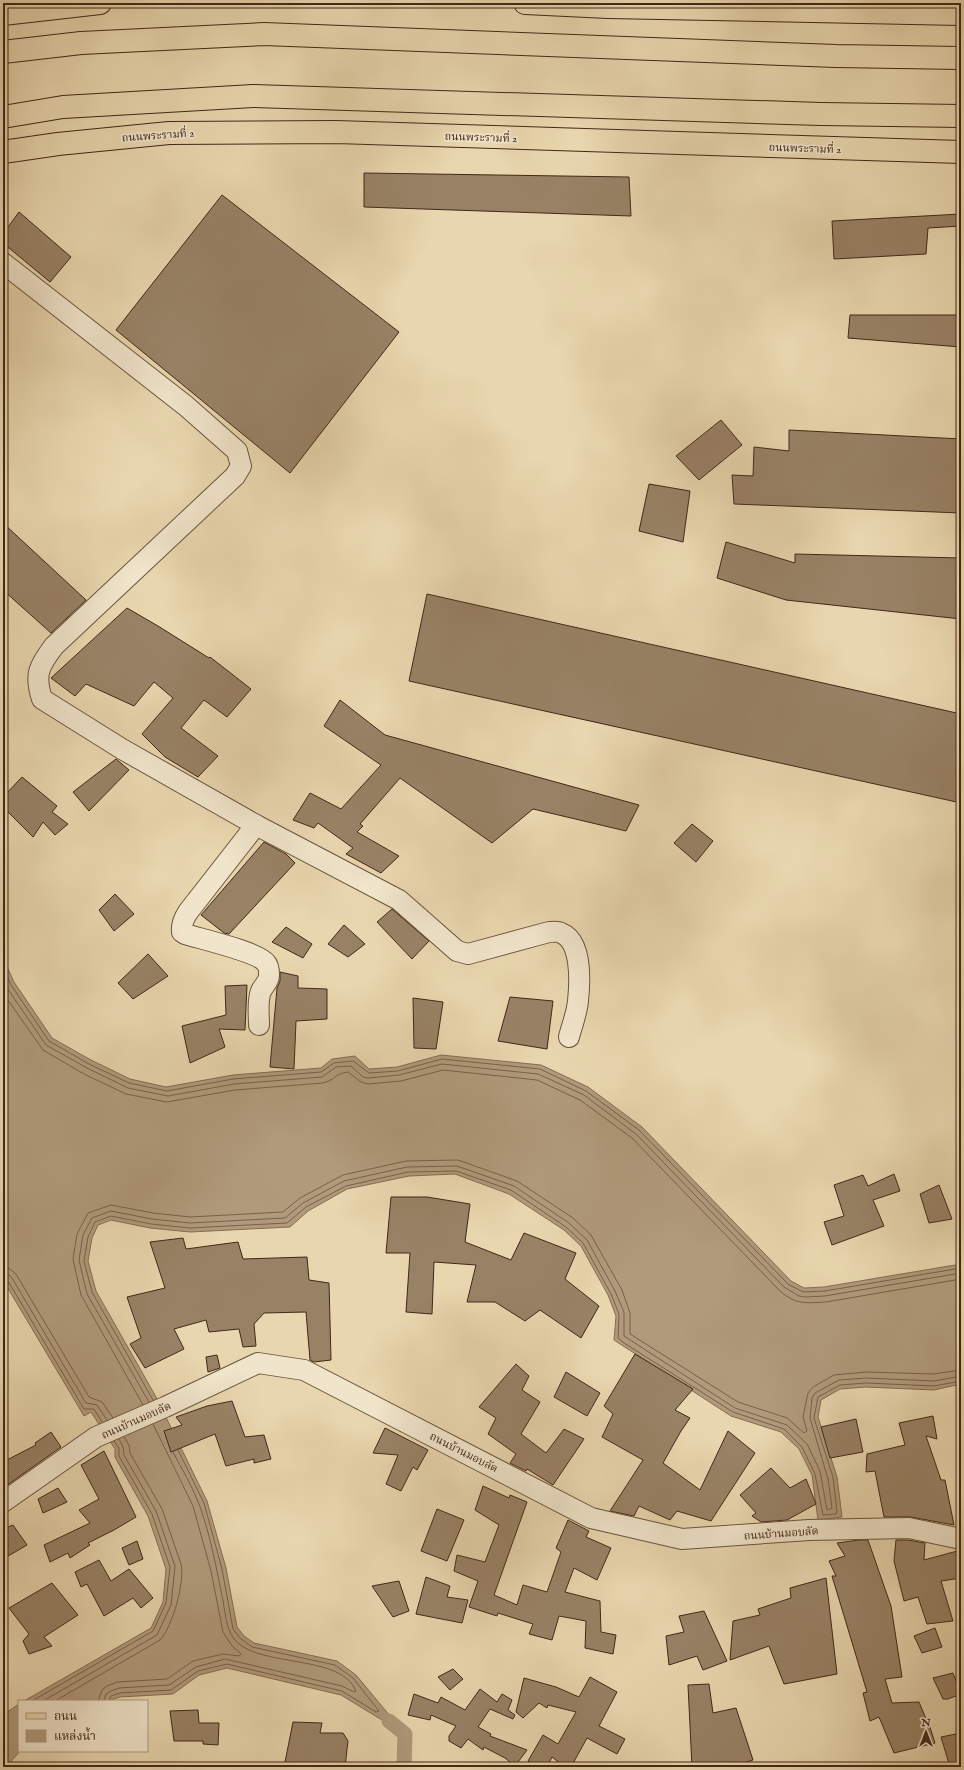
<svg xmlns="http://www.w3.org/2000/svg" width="964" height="1770" font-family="'IM FELL English','Noto Serif Thai',serif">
<rect width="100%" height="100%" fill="#e8d6ae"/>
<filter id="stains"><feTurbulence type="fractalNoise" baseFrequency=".005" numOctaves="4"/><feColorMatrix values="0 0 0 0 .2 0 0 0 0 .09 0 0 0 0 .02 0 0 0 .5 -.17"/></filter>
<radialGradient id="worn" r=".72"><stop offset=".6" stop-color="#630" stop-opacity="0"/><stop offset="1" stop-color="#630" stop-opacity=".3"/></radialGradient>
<g fill="#b09a7b" stroke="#846c53">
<path d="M 3,958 L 14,982 L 52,1038 L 91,1060 L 130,1079 L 166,1087 L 233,1075 L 321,1068 L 332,1059 L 355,1056 L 369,1069 L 397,1067 L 441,1055 L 541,1065 L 588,1087 L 642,1127 L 791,1281 L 804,1288 L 824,1287 L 961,1264 L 961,1384 L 934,1390 L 866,1387 L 840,1389 L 821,1400 L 818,1417 L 837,1477 L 842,1517 L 818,1520 L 812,1475 L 799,1449 L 781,1432 L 731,1416 L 614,1340 L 616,1316 L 608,1295 L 581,1246 L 564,1230 L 509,1194 L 455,1174 L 409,1176 L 347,1189 L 308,1211 L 290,1227 L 190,1232 L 150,1228 L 111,1220 L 98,1225 L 92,1238 L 88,1261 L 96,1291 L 156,1397 L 207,1501 L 226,1568 L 237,1627 L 244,1636 L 254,1643 L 337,1661 L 356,1675 L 405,1734 L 341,1695 L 227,1668 L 199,1675 L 173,1694 L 120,1697 L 108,1701 L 24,1701 L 151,1628 L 163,1602 L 166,1569 L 148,1516 L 115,1457 L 115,1449 L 91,1412 L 84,1416 L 3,1280 Z"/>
<path d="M 19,1704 L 20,1751 L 6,1767 L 3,1767 L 3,1715 Z"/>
</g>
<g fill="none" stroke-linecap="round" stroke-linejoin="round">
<g stroke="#796049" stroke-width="1">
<path d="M 3,967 L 11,985 L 49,1041 L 89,1064 L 129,1083 L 167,1091 L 233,1079 L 321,1072 L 334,1063 L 353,1061 L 369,1073 L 398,1071 L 442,1059 L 540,1069 L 586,1091 L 639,1130 L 788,1284 L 803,1292 L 825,1291 L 961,1268"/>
<path d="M 3,980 L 7,988 L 46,1045 L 87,1068 L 128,1088 L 168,1096 L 234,1084 L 322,1077 L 336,1067 L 351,1066 L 363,1077 L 368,1078 L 399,1075 L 442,1064 L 538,1074 L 584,1095 L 636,1134 L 784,1287 L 799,1296 L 805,1297 L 825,1296 L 961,1273"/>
<path d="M 3,993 L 43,1050 L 84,1074 L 126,1094 L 167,1102 L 235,1090 L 323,1083 C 335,1080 334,1074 348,1072 L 361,1082 L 368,1084 L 401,1081 L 443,1070 L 537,1080 L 580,1100 L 632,1138 L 780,1291 C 796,1305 806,1303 826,1302 L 961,1279"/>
<path d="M 3,1268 L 10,1269 L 16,1274 L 89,1397 L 102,1402 L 113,1418"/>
<path d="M 3,1274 L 8,1274 L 12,1278 L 86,1403 L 97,1405 L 107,1420"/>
<path d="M 3,1279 L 8,1281 L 84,1409 L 94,1409 L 102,1422"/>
<path d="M 153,1400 L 92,1292 L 84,1261 L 88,1237 L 95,1222 L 111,1216 L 151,1224 L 190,1228 L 287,1223 L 306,1207 L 346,1186 L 408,1172 L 456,1171 L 511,1190 L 566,1227 L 583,1243 L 611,1294 L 619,1314 L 618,1338 L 624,1343 L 733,1412 L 784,1429 L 802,1447 L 815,1474 L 823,1515 L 836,1514 L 837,1512 L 833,1477 L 814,1418 L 818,1397 L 840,1385 L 866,1383 L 934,1386 L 961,1381"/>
<path d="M 149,1402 L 87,1294 L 79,1260 L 83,1235 L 92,1218 L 111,1211 L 152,1219 L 190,1223 L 285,1218 L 303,1203 L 344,1181 L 407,1167 L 457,1166 L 514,1186 L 569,1223 L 587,1240 L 615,1291 L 624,1312 L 624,1336 L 735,1408 L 787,1425 L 807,1444 L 820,1471 L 827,1510 L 832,1508 L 828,1479 L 810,1418 L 812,1398 L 815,1393 L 839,1380 L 866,1378 L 934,1381 L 961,1376"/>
<path d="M 143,1405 L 81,1295 L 73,1259 L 77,1234 L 88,1213 L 111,1205 L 153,1213 L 190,1217 L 283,1212 L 300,1198 L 343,1175 L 406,1161 L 458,1160 L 517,1181 L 573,1218 L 591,1235 L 622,1290 L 630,1313 L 630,1334 L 738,1402 L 787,1418 L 804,1433 L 807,1431 L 803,1417 L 808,1393 L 813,1387 L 834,1375 L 866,1372 L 933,1374 L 961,1370"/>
<path d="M 32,1701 L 153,1631 L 166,1603 L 170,1567 L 152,1514 L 119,1456 L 119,1448 L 114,1441"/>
<path d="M 43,1701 L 157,1635 L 171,1605 L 175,1566 L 156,1511 L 124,1455 L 123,1447 L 119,1439"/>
<path d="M 55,1701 L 160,1640 C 173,1626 185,1581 181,1564 L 162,1509 L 130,1453 L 129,1445 L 124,1437"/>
<path d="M 98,1701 L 102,1690 L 107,1686 L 117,1682 L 167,1679 L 193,1661 L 223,1654 L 239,1656 L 241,1654 L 232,1646 L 223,1632 L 211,1571 L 193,1506 L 153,1424"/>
<path d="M 104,1701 L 106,1694 L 111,1691 L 119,1688 L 169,1685 L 196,1667 L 225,1659 L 342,1686 L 354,1692 L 356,1691 C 342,1655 265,1667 238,1643 C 226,1633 226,1616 223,1601 C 217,1571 210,1533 199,1504 C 192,1486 182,1469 173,1452"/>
<path d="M 109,1701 L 111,1696 L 120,1693 L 171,1690 L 198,1671 L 227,1664 L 342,1691 L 376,1712 L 379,1711 L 353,1678 L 335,1665 L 252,1647 L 241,1639 L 233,1629 L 222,1569 L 204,1503 L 178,1450"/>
</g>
<path stroke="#b09a7b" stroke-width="15" d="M 389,1721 L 405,1734 L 404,1767"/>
</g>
<g fill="#988266" stroke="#422717">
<path d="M 364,173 L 629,177 L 631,216 L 364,207 Z"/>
<path d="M 222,195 L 399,332 L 290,473 L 116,330 Z"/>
<path d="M 19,212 L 71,257 L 50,282 L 3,243 L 3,234 Z"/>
<path d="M 961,214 L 961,226 L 928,228 L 926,254 L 834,259 L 832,221 Z"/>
<path d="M 850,315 L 961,315 L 961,347 L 848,338 Z"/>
<path d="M 721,420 L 742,445 L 699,480 L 676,456 Z"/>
<path d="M 789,430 L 961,439 L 961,513 L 734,504 L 732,475 L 753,476 L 754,447 L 789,451 Z"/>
<path d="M 649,484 L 690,491 L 683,542 L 639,531 Z"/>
<path d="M 3,523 L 86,600 L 51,633 L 3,590 Z"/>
<path d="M 726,542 L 795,563 L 795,554 L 961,558 L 961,619 L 786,600 L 717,578 Z"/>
<path d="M 427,594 L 961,714 L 961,803 L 409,681 Z"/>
<path d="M 127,608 L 158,626 L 209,658 L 210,657 L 251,689 L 227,717 L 204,700 L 181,728 L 218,756 L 198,777 L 165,757 L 142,734 L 173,698 L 154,682 L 134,706 L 86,684 L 75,696 L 51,678 Z"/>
<path d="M 340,700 L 385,735 L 639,805 L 626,831 L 533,809 L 492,843 L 400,778 L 360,824 L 363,826 L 357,832 L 399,856 L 381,873 L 346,854 L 353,848 L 318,823 L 314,828 L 293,820 L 310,793 L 341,809 L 381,765 L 324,726 Z"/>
<path d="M 116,759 L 129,770 L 89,811 L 73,792 Z"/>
<path d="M 22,777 L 57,806 L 52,812 L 68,824 L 55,835 L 43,822 L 33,837 L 3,807 L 3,797 Z"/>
<path d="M 692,824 L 713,841 L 696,862 L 674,843 Z"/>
<path d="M 264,842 L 286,854 L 295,863 L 229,934 L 224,933 L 201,915 Z"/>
<path d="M 115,894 L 134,914 L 114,931 L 99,910 Z"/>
<path d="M 392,909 L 429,941 L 412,959 L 377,922 Z"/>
<path d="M 344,925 L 365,944 L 348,957 L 328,944 Z"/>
<path d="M 286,927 L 312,944 L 303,958 L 272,942 Z"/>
<path d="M 148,954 L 168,976 L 133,999 L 118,983 Z"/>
<path d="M 280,972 L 298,976 L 298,988 L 327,989 L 327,1019 L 296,1021 L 294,1069 L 270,1067 L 277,988 L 280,981 Z"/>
<path d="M 247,985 L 245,1030 L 219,1029 L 225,1047 L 190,1063 L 182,1026 L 226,1015 L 225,986 Z"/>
<path d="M 510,997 L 553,1001 L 547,1049 L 498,1041 Z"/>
<path d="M 413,998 L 443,1002 L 436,1049 L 414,1048 Z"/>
<path d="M 894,1174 L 900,1191 L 873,1200 L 884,1226 L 832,1245 L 824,1222 L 844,1216 L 834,1185 L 863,1175 L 868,1186 Z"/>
<path d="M 939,1185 L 952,1219 L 929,1223 L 920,1194 Z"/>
<path d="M 391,1197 L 427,1197 L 470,1204 L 465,1242 L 511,1260 L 524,1233 L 576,1253 L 565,1279 L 599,1306 L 581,1338 L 540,1310 L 525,1321 L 495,1302 L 467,1302 L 476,1265 L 434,1262 L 432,1314 L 406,1312 L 410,1253 L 386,1253 Z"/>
<path d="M 183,1238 L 186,1249 L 238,1242 L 243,1259 L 307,1257 L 309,1280 L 329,1283 L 331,1360 L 314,1362 L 310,1360 L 306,1312 L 264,1313 L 254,1324 L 256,1346 L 243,1347 L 239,1329 L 209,1332 L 206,1320 L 174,1329 L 184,1349 L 145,1368 L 130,1344 L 141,1338 L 127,1297 L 165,1288 L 150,1242 Z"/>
<path d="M 635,1354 L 693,1389 L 675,1410 L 690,1418 L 681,1431 L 663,1463 L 700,1490 L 728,1431 L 755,1453 L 711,1521 L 677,1511 L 670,1520 L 639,1506 L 634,1516 L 610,1511 L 643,1460 L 602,1437 L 613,1414 L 604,1406 Z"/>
<path d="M 217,1355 L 220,1368 L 208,1372 L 206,1357 Z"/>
<path d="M 516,1364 L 529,1376 L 522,1390 L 540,1402 L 521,1434 L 546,1453 L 564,1429 L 584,1439 L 553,1485 L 527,1469 L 526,1471 L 510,1463 L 516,1454 L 488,1434 L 496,1418 L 479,1407 Z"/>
<path d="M 566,1372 L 600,1393 L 587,1416 L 554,1397 Z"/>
<path d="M 232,1401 L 245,1437 L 264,1435 L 271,1459 L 254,1463 L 254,1459 L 226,1466 L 215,1434 L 171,1452 L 164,1431 L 182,1425 L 176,1417 L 207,1406 Z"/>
<path d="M 933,1416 L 937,1439 L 926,1436 L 941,1480 L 945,1480 L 954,1525 L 911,1517 L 884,1517 L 875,1471 L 866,1472 L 867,1454 L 905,1445 L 899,1423 Z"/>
<path d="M 856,1419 L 863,1452 L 830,1458 L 821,1427 Z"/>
<path d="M 385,1428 L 428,1450 L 417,1470 L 413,1467 L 401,1491 L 386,1484 L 398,1455 L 373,1453 Z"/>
<path d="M 51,1432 L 61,1447 L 3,1488 L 3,1462 L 36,1445 L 35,1443 Z"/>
<path d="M 104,1451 L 136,1517 L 114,1530 L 88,1543 L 90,1545 L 70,1558 L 68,1553 L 50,1562 L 44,1545 L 90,1523 L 79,1510 L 99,1499 L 81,1465 Z"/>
<path d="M 771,1468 L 790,1488 L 806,1479 L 816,1504 L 787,1520 L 761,1522 L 752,1516 L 756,1513 L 740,1495 Z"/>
<path d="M 483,1486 L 509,1498 L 510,1495 L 527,1502 L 494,1595 L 517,1605 L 523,1585 L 547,1592 L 561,1552 L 556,1548 L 568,1520 L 589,1531 L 586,1537 L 611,1548 L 597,1580 L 574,1568 L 565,1592 L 600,1601 L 601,1632 L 616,1635 L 613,1654 L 585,1648 L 586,1621 L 559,1616 L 552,1640 L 529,1634 L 533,1624 L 498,1613 L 497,1616 L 469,1607 L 478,1581 L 454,1571 L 457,1555 L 485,1562 L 499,1525 L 475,1510 Z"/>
<path d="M 58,1488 L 67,1502 L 43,1513 L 38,1499 Z"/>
<path d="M 437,1509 L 464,1520 L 447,1561 L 421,1551 Z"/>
<path d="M 13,1525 L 27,1545 L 3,1559 L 3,1529 Z"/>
<path d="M 859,1540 L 868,1540 L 891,1606 L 902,1677 L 885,1679 L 892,1703 L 919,1702 L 927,1721 L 928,1721 L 935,1743 L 894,1753 L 879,1717 L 870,1721 L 863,1693 L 867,1692 L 832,1576 L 836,1576 L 829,1561 L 845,1556 L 837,1543 Z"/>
<path d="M 896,1540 L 908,1540 L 925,1543 L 924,1560 L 961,1550 L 961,1578 L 941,1581 L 953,1621 L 927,1624 L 918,1597 L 904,1601 L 894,1561 Z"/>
<path d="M 137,1541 L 143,1559 L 129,1565 L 122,1548 Z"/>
<path d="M 99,1560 L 111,1581 L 129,1569 L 153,1598 L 141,1608 L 133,1598 L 104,1616 L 87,1584 L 81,1587 L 75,1572 Z"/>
<path d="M 426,1577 L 450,1586 L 447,1597 L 468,1600 L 462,1623 L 416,1614 Z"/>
<path d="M 826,1578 L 837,1674 L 784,1684 L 769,1646 L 730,1660 L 733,1621 L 760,1615 L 758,1609 L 791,1598 L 790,1588 Z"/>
<path d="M 399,1581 L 409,1611 L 393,1617 L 372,1586 Z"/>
<path d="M 52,1583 L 78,1615 L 44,1637 L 52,1646 L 29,1654 L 23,1641 L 29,1634 L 9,1608 Z"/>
<path d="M 704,1611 L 727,1661 L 703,1670 L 697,1656 L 669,1665 L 666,1636 L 684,1632 L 679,1616 Z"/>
<path d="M 935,1628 L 942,1647 L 922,1653 L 914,1636 Z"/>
<path d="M 453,1669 L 463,1679 L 450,1690 L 438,1677 Z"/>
<path d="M 953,1673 L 961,1694 L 948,1699 L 943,1699 L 933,1678 Z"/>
<path d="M 590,1677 L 617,1692 L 599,1726 L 625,1739 L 617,1754 L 587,1738 L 571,1767 L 565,1767 L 552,1757 L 547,1767 L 538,1767 L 528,1761 L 543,1735 L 558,1744 L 576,1712 L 548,1705 L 547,1708 L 539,1703 L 523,1718 L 516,1712 L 524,1678 L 556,1687 L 579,1697 Z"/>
<path d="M 709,1684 L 713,1713 L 736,1708 L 753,1760 L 731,1767 L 692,1767 L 688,1685 Z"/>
<path d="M 480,1689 L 497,1702 L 502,1694 L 512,1700 L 508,1710 L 515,1715 L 513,1719 L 490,1709 L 478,1727 L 491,1734 L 490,1736 L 527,1750 L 515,1766 L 505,1758 L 484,1747 L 483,1750 L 468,1739 L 461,1748 L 449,1741 L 449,1736 L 456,1726 L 431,1715 L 430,1720 L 408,1715 L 414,1694 L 438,1703 L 441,1697 L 465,1710 Z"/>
<path d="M 198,1710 L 199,1723 L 219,1723 L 218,1745 L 203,1744 L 203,1741 L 174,1741 L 170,1711 Z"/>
<path d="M 293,1722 L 322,1723 L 320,1733 L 343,1733 L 348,1741 L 345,1767 L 284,1767 Z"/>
<path d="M 961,1733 L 961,1767 L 950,1767 L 941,1737 Z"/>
</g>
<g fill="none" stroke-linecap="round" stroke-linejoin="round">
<defs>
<g id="minor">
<path d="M 3,263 L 186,406 L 237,451 L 241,466 L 235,476 L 54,646 C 39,666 34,674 42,699 L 122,749 L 256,825 L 399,900 L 457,951 L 468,954 L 549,932 C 552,932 558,931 561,933 C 582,941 580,982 578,1001 C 577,1013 572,1025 569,1037"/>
<path d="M 256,825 L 188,912 C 184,918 181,924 182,932 L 185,934 C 201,939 258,952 266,963 C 269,966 269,971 269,975 C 269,982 264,985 261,991 C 257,1001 259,1014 259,1025"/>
<path d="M 3,1502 L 96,1437 L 165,1407 L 258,1363 L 304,1370 L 591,1518 L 682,1539 L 809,1530 L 909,1528 L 961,1539"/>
</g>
<g id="major">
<path d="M 525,3 L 608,7 L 961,14"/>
<path d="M 3,14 L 100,3"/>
<path d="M 3,152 L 58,144 L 169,133 L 336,132 L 961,152"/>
</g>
<g id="highway">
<path d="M 3,52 L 81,43 L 264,34 L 836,56 L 961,58"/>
<path d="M 3,117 L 63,107 L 253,96 L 821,114 L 961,116"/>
</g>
</defs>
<use href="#minor" stroke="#6c533d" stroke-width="22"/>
<use href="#major" stroke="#422717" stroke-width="24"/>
<use href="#highway" stroke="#422717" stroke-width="24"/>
<use href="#minor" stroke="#f0e4ca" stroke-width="20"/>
<use href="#major" stroke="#e8d6ae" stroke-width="22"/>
<use href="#highway" stroke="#e8d6ae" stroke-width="22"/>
</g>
<g text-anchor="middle" stroke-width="3.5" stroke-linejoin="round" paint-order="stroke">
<g font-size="11" fill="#422717" stroke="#f0e4ca">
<text transform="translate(158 135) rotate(-4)" y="4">ถนนพระรามที่ 2</text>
<text transform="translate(481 137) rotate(2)" y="4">ถนนพระรามที่ 2</text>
<text transform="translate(805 148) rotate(2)" y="4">ถนนพระรามที่ 2</text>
<text transform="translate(136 1420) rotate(-24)" y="4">ถนนบ้านมอบลัด</text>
<text transform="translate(464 1452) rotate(27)" y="4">ถนนบ้านมอบลัด</text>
<text transform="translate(781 1533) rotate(-4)" y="4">ถนนบ้านมอบลัด</text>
</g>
</g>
<rect width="964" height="1770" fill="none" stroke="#e8d6ae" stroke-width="16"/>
<rect x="4" y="4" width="956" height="1762" fill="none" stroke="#422717" stroke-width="2"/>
<rect x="8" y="8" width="948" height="1754" fill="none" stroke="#422717"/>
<rect x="18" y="1700" width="130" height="52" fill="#f0e4ca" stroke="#aa9882"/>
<rect x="26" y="1713" width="20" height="6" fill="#e8d6ae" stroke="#aa9882"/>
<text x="54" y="1720" font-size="12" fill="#422717">ถนน</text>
<rect x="26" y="1730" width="20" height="12" fill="#b09a7b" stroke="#aa9882"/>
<text x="54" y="1740" font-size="12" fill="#422717">แหล่งน้ำ</text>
<g transform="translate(926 1732)" stroke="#f0e4ca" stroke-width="3" paint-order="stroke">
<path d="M0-3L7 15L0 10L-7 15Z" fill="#422717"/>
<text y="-6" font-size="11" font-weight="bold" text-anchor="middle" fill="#422717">N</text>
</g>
<rect width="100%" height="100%" filter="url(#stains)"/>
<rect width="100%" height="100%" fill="url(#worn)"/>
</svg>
